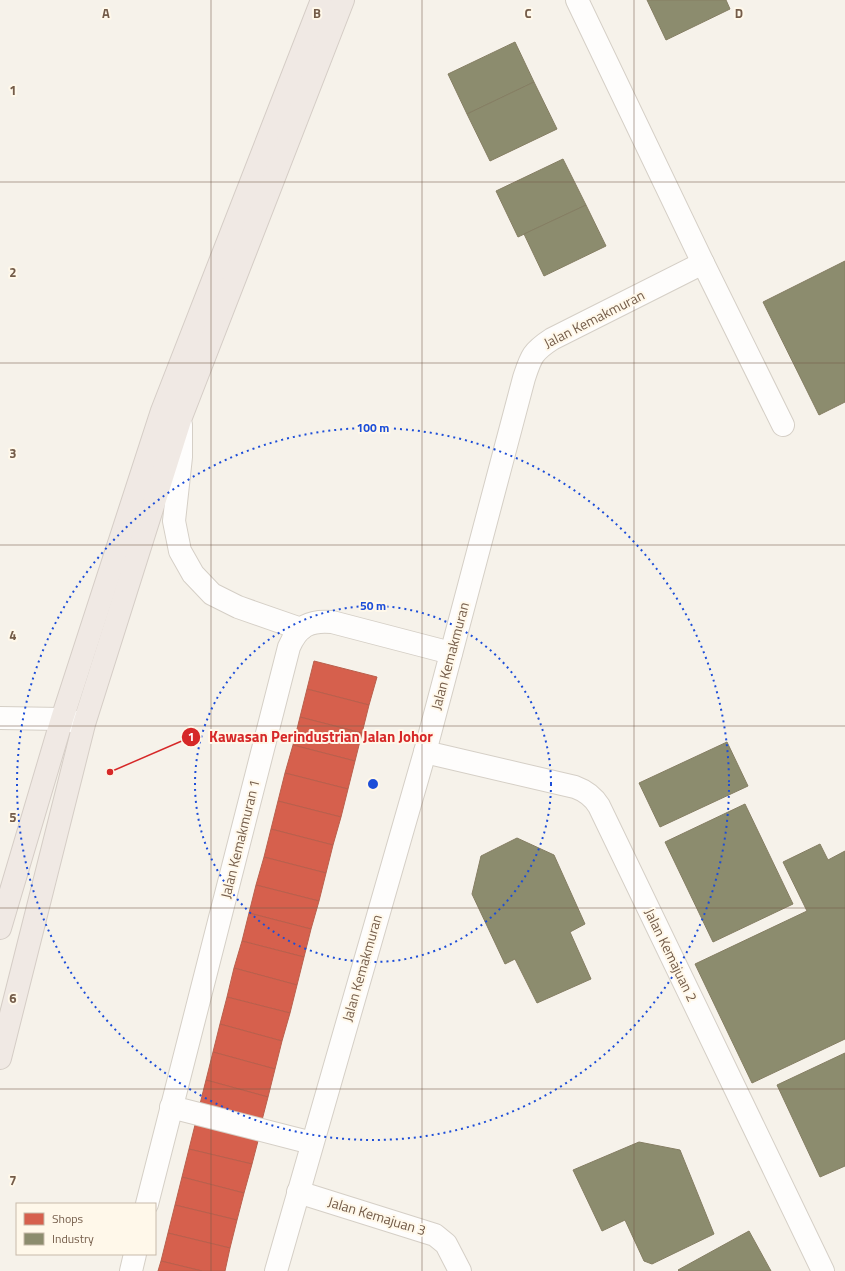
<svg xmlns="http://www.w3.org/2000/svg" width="845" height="1271" font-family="'Titillium Web',sans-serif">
<rect width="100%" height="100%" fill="#f6f2ea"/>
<g fill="#d6604d" stroke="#b95f4c">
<path d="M 314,661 L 377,677 L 369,705 L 307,689 Z"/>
<path d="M 307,689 L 369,705 L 362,733 L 300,717 Z"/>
<path d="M 300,717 L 362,733 L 355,761 L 293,745 Z"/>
<path d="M 293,745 L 355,761 L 348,789 L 285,773 Z"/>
<path d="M 285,773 L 348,789 L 341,817 L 278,801 Z"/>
<path d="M 278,801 L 341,817 L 333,845 L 271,829 Z"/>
<path d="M 271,829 L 333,845 L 326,873 L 264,857 Z"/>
<path d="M 264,857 L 326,873 L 319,901 L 256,885 Z"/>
<path d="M 256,885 L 319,901 L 311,929 L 249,913 Z"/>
<path d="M 249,913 L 311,929 L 304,957 L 242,941 Z"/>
<path d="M 242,941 L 304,957 L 297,985 L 234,968 Z"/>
<path d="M 234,968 L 297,985 L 290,1013 L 227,997 Z"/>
<path d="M 227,997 L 290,1013 L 282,1041 L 220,1024 Z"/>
<path d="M 220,1024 L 282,1041 L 275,1069 L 213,1052 Z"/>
<path d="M 213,1052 L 275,1069 L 268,1097 L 206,1080 Z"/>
<path d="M 206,1080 L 268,1097 L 261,1124 L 199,1108 Z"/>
<path d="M 196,1121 L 259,1137 L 252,1164 L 189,1149 Z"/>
<path d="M 189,1149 L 252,1164 L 244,1193 L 182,1177 Z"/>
<path d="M 182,1177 L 244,1193 L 237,1220 L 175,1205 Z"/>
<path d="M 175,1205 L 237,1220 L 230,1248 L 168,1233 Z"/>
<path d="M 168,1233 L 230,1248 L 225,1271 L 202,1271 L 161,1261 Z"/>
<path d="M 161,1261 L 202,1271 L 158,1271 Z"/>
</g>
<g fill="#8c8c6e" stroke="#857e63">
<path d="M 647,0 L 726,0 L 730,9 L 666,40 Z"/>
<path d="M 515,42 L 534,82 L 467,114 L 448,74 Z"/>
<path d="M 534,82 L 557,129 L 490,161 L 467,114 Z"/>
<path d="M 563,159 L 586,205 L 518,237 L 496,191 Z"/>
<path d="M 586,205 L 606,246 L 544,276 L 524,234 Z"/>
<path d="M 845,261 L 845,402 L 819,415 L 763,302 Z"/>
<path d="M 727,742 L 748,786 L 660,827 L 639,783 Z"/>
<path d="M 745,804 L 793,904 L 713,942 L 665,842 Z"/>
<path d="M 517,838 L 554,855 L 585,924 L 570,932 L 591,979 L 537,1003 L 515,959 L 505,964 L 472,894 L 481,856 Z"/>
<path d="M 820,844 L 828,860 L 845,851 L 845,1039 L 752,1083 L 695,964 L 807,911 L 783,862 Z"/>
<path d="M 845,1053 L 845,1166 L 820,1177 L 777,1085 Z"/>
<path d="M 639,1142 L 680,1150 L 714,1234 L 652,1264 L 644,1261 L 625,1220 L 602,1231 L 573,1170 Z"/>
<path d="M 749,1231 L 771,1271 L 679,1271 L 678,1270 Z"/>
</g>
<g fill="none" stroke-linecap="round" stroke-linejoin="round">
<defs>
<g id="minor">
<path d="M 577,0 L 703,263 L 783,425"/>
<path d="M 181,425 L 181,457 L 174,521 L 180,551 L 193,574 L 212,594 L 238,607 L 301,629"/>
<path d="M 0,718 L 62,719 L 80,723"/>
<path d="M 425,752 L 575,787 C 586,791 593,796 599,806 L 823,1271"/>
<path d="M 171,1107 L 312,1143"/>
<path d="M 298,1192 L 435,1235 L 446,1244 L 460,1271"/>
<path d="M 147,1204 L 289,647 C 298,626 310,620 332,622 L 451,653"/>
<path d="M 131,1271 L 135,1254"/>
<path d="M 276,1271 L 425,752 L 524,378 C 531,357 532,352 552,339 L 703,263"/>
</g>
<g id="highway">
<path d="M 0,928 L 62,719 L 162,411 L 322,0"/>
<path d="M 0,1058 L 84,724 L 181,417 L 343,0"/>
</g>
</defs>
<use href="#minor" stroke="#d5cfc6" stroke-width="24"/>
<use href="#highway" stroke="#d5cdc6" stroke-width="24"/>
<use href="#minor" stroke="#fefdfc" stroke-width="22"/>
<use href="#highway" stroke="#f0e9e4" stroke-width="22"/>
</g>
<path fill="none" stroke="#745c49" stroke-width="1" stroke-opacity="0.55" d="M 211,0 L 211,1271M 422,0 L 422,1271M 634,0 L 634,1271M 0,182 L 845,182M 0,363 L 845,363M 0,545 L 845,545M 0,726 L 845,726M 0,908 L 845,908M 0,1089 L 845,1089"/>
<g fill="none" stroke="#1d4ed8" stroke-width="2" stroke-dasharray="2 4">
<circle cx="373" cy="784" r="178"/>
<circle cx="373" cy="784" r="356"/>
</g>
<g text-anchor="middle" stroke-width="4" stroke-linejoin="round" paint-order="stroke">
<g font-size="14" fill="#745c49" stroke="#fff8ea">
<text transform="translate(594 319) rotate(-27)" y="5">Jalan Kemakmuran</text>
<text transform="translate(450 656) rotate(-75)" y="5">Jalan Kemakmuran</text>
<text transform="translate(240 839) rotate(-76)" y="5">Jalan Kemakmuran 1</text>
<text transform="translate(671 955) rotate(64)" y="5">Jalan Kemajuan 2</text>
<text transform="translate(362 968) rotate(-74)" y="5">Jalan Kemakmuran</text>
<text transform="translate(377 1216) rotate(17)" y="5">Jalan Kemajuan 3</text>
</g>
</g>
<g font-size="13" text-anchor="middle" font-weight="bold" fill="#745c49" stroke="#fff8ea" stroke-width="4" stroke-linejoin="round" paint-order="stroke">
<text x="106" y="18">A</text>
<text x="317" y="18">B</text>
<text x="528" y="18">C</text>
<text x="739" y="18">D</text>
<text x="13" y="95">1</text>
<text x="13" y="277">2</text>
<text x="13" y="458">3</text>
<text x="13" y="640">4</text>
<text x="13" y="822">5</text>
<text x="13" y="1003">6</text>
<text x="13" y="1185">7</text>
</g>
<circle cx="373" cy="784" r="6" fill="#1d4ed8" stroke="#fff8ea" stroke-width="2"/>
<g font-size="12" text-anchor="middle" font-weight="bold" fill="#1d4ed8" stroke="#fff8ea" stroke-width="4" stroke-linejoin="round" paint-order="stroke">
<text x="373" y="432">100 m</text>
<text x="373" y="610">50 m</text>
</g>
<path fill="none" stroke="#d62828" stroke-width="1.5" d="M110 772L191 737"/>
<g fill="#d62828" stroke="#fff8ea" stroke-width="1.5">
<circle cx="110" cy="772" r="4"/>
<circle cx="191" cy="737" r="10"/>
</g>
<g font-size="12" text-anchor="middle" font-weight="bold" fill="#fff">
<text x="191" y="741">1</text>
</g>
<g font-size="15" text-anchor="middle" font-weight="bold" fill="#d62828" stroke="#fff8ea" stroke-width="4" stroke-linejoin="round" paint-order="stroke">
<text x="321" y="742">Kawasan Perindustrian Jalan Johor</text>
</g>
<rect x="16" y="1203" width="140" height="52" fill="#fff8ea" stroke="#c7baaa"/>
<rect x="24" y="1213" width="20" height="12" fill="#d6604d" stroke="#c7baaa"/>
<text x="52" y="1223" font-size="12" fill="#745c49">Shops</text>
<rect x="24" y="1233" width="20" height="12" fill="#8c8c6e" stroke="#c7baaa"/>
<text x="52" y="1243" font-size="12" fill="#745c49">Industry</text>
</svg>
